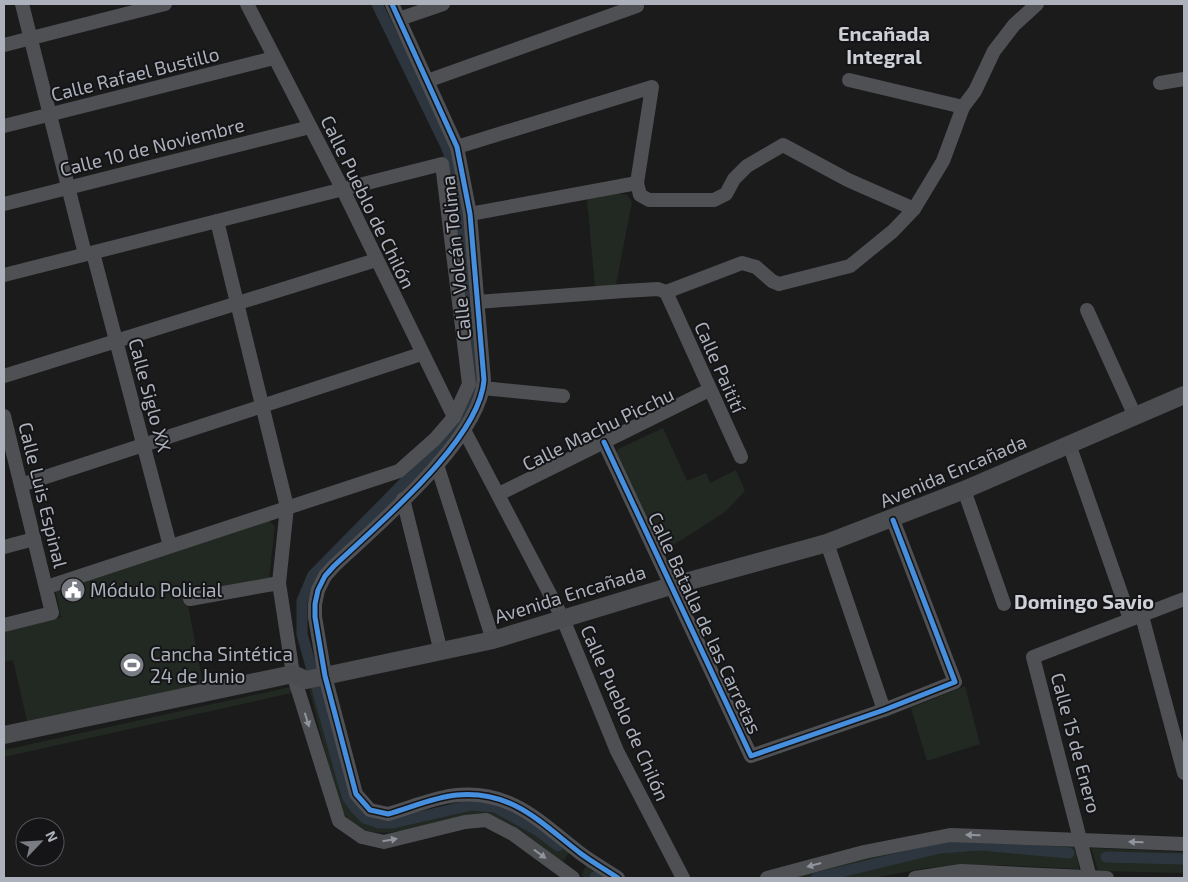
<svg xmlns="http://www.w3.org/2000/svg" width="1188" height="882" font-family="'Exo 2',sans-serif">
<rect width="100%" height="100%" fill="#1b1b1b"/>
<g fill="#212922">
<path d="M 617,193 L 627,195 L 632,202 L 616,285 L 595,288 L 587,199 Z"/>
<path d="M 663,428 L 687,481 L 706,473 L 710,483 L 736,470 L 745,491 L 725,512 L 661,553 L 616,456 L 618,449 Z"/>
<path d="M 268,519 L 275,527 L 269,578 L 186,595 L 203,684 L 193,686 L 194,690 L 27,721 L 13,660 L 4,662 L 4,632 L 61,617 L 55,589 Z"/>
<path d="M 321,684 L 353,797 L 399,817 L 466,800 L 492,802 L 516,810 L 570,851 L 563,862 C 544,849 511,819 489,816 C 449,811 399,842 364,830 C 354,827 345,816 339,807 L 309,688 Z"/>
<path d="M 295,686 L 296,692 L 4,757 L 4,750 Z"/>
<path d="M 965,686 L 980,744 L 927,761 L 911,708 Z"/>
<path d="M 950,840 L 1076,847 L 1079,869 L 999,865 L 953,866 L 926,868 L 874,878 L 789,878 L 907,848 Z"/>
<path d="M 1091,848 L 1184,852 L 1184,873 L 1098,871 Z"/>
<path d="M 587,864 L 609,878 L 586,878 L 581,875 Z"/>
</g>
<g fill="none" stroke-linecap="round" stroke-linejoin="round">
<g stroke="#2d363e" stroke-width="11">
<path d="M 377,4 L 446,146 L 454,169 L 476,391 L 456,427 L 445,441 L 313,575 L 302,601 L 302,634 L 343,782 L 348,798 L 356,809 L 365,818 L 379,823 L 393,823 L 472,805 L 495,807 L 537,830 L 558,846"/>
<path d="M 1106,857 L 1184,859"/>
<path d="M 595,877 L 597,878"/>
<path d="M 816,878 L 940,848 L 981,845 L 1069,853"/>
</g>
<g stroke="#4f5054" stroke-width="14">
<path d="M 22,4 L 85,254"/>
<path d="M 247,4 L 343,190 L 454,417"/>
<path d="M 392,4 L 457,147 L 470,214 L 484,380 C 480,440 377,525 334,566 L 325,576 L 318,590 L 315,604 L 315,617 L 325,676 L 356,794 L 370,810 L 388,814 C 410,808 434,797 457,795 C 512,790 541,823 580,853 C 592,862 606,870 618,878"/>
<path d="M 399,19 L 443,4"/>
<path d="M 4,45 L 165,4"/>
<path d="M 849,80 L 963,107"/>
<path d="M 427,81 L 637,6"/>
<path d="M 1160,83 L 1184,79"/>
<path d="M 4,126 L 274,58"/>
<path d="M 457,147 L 652,87 L 637,183"/>
<path d="M 4,204 L 310,127"/>
<path d="M 470,214 L 637,183 L 640,195 L 649,200 L 714,200 L 726,194 L 734,179 L 747,166 L 783,145 L 848,180 L 914,209"/>
<path d="M 217,221 L 287,507 L 279,583 L 293,674 L 339,821 L 362,837 L 384,842 L 465,822 L 486,820 L 513,834 L 573,878"/>
<path d="M 93,253 L 170,546"/>
<path d="M 4,275 L 442,164 L 469,384 L 454,417 L 435,439 L 399,471 L 47,587"/>
<path d="M 666,292 L 741,457"/>
<path d="M 477,302 L 624,291 L 658,289 L 666,292 L 742,263 L 756,267 L 772,281 L 779,284 L 850,266 L 893,231 L 914,209 L 943,161 L 963,107 L 975,91 L 994,51 L 1014,25 L 1037,4"/>
<path d="M 1087,310 L 1135,416"/>
<path d="M 4,376 L 376,260"/>
<path d="M 483,388 L 563,396"/>
<path d="M 4,416 L 52,613 L 4,625"/>
<path d="M 464,430 L 563,619 L 617,751 L 683,878"/>
<path d="M 604,442 L 751,756 L 884,710 L 955,682 L 893,520"/>
<path d="M 1069,444 L 1130,619"/>
<path d="M 437,465 L 493,640"/>
<path d="M 21,485 L 421,354"/>
<path d="M 964,490 L 1004,604"/>
<path d="M 499,494 L 709,390"/>
<path d="M 403,499 L 441,652"/>
<path d="M 827,543 L 884,710"/>
<path d="M 4,547 L 34,539"/>
<path d="M 190,599 L 279,583"/>
<path d="M 1142,616 L 1184,773"/>
<path d="M 767,878 L 864,852 L 950,835 L 1184,844"/>
<path d="M 915,878 L 961,871 L 1107,878"/>
<path d="M 1090,878 L 1033,657 L 1184,599"/>
</g>
<path stroke="#4c4d50" stroke-width="18" d="M 4,735 L 293,674 L 306,680 L 493,640 L 671,586 L 827,543 L 964,490 L 1184,395"/>
<defs>
<g id="cycleway">
<path d="M 392,4 L 457,147 L 470,214 L 484,380 C 480,440 377,525 334,566 L 325,576 L 318,590 L 315,604 L 315,617 L 325,676 L 356,794 L 370,810 L 388,814 C 410,808 434,797 457,795 C 512,790 541,823 580,853 C 592,862 606,870 618,878"/>
<path d="M 604,442 L 751,756 L 884,710 L 955,682 L 893,520"/>
</g>
</defs>
<use href="#cycleway" stroke="#151517" stroke-width="8"/>
<use href="#cycleway" stroke="#468fdf" stroke-width="5"/>
</g>
<defs><path id="oneway-solid" d="M-6-.8H1V-3.2L6.5 0L1 3.2V.8H-6Z" transform="scale(1.25)"/></defs>
<g fill="#90949d">
<use href="#oneway-solid" transform="translate(307 720) rotate(73)"/>
<use href="#oneway-solid" transform="translate(973 835) rotate(-178)"/>
<use href="#oneway-solid" transform="translate(390 840) rotate(-10)"/>
<use href="#oneway-solid" transform="translate(1136 842) rotate(-178)"/>
<use href="#oneway-solid" transform="translate(540 854) rotate(36)"/>
<use href="#oneway-solid" transform="translate(814 865) rotate(165)"/>
</g>
<defs>
<symbol id="civic-disc" viewBox="-11 -11 22 22"><circle r="9.5" fill="#797c84" stroke="#151517"/><path d="M-.6-6.5H3V-4.5H.6V-3L4-1V1h2V6H-6V1h2V-1L-.6-3ZM-1.2 2.5V6h2.4V2.5Z" fill="#fff"/></symbol>
<symbol id="stadium-disc" viewBox="-11 -11 22 22"><circle r="9.5" fill="#797c84" stroke="#151517"/><path d="M0-5a6.5 5 0 1 0 0 10a6.5 5 0 1 0 0-10ZM-3.5-1.8h7v3.6h-7Z" fill="#fff"/></symbol>
</defs>
<g fill-rule="evenodd">
<use href="#civic-disc" x="59" y="576" width="28" height="28"/>
<use href="#stadium-disc" x="118" y="651" width="28" height="28"/>
</g>
<g text-anchor="middle" stroke-width="4" stroke-linejoin="round" paint-order="stroke">
<g font-size="19" fill="#acb1bc" stroke="#151517">
<text transform="translate(135 74) rotate(-14)" y="7">Calle Rafael Bustillo</text>
<text transform="translate(152 147) rotate(-14)" y="7">Calle 10 de Noviembre</text>
<text transform="translate(368 202) rotate(64)" y="7">Calle Pueblo de Chilón</text>
<text transform="translate(456 258) rotate(-96)" y="7">Calle Volcán Tolima</text>
<text transform="translate(720 367) rotate(66)" y="7">Calle Paitití</text>
<text transform="translate(150 395) rotate(75)" y="7">Calle Siglo XX</text>
<text transform="translate(598 429) rotate(-26)" y="7">Calle Machu Picchu</text>
<text transform="translate(953 471) rotate(-23)" y="7">Avenida Encañada</text>
<text transform="translate(43 495) rotate(76)" y="7">Calle Luis Espinal</text>
<text transform="translate(570 594) rotate(-17)" y="7">Avenida Encañada</text>
<text transform="translate(705 623) rotate(65)" y="7">Calle Batalla de las Carretas</text>
<text transform="translate(625 713) rotate(66)" y="7">Calle Pueblo de Chilón</text>
<text transform="translate(1076 743) rotate(75)" y="7">Calle 15 de Enero</text>
</g>
<g font-size="19" fill="#acb1bc" stroke="#151517" text-anchor="start">
<text x="90" y="597">Módulo Policial</text>
<text x="150" y="661">Cancha Sintética<tspan x="150" dy="22">24 de Junio</tspan></text>
</g>
<g font-size="20" font-weight="bold" fill="#ced0d8" stroke="#151517">
<text x="884" y="41">Encañada<tspan x="884" dy="23">Integral</tspan></text>
<text x="1084" y="609">Domingo Savio</text>
</g>
</g>
<rect width="1188" height="882" fill="none" stroke="#acb1bc" stroke-width="10"/>
<g transform="translate(40 842) rotate(65)"><circle r="24" fill="#151517" stroke="#515359"/>
<path d="M0-4L9 19L0 12L-9 19Z" fill="#797c84"/>
<text y="-8" font-size="14" font-weight="bold" text-anchor="middle" fill="#acb1bc">N</text>
</g>
</svg>
